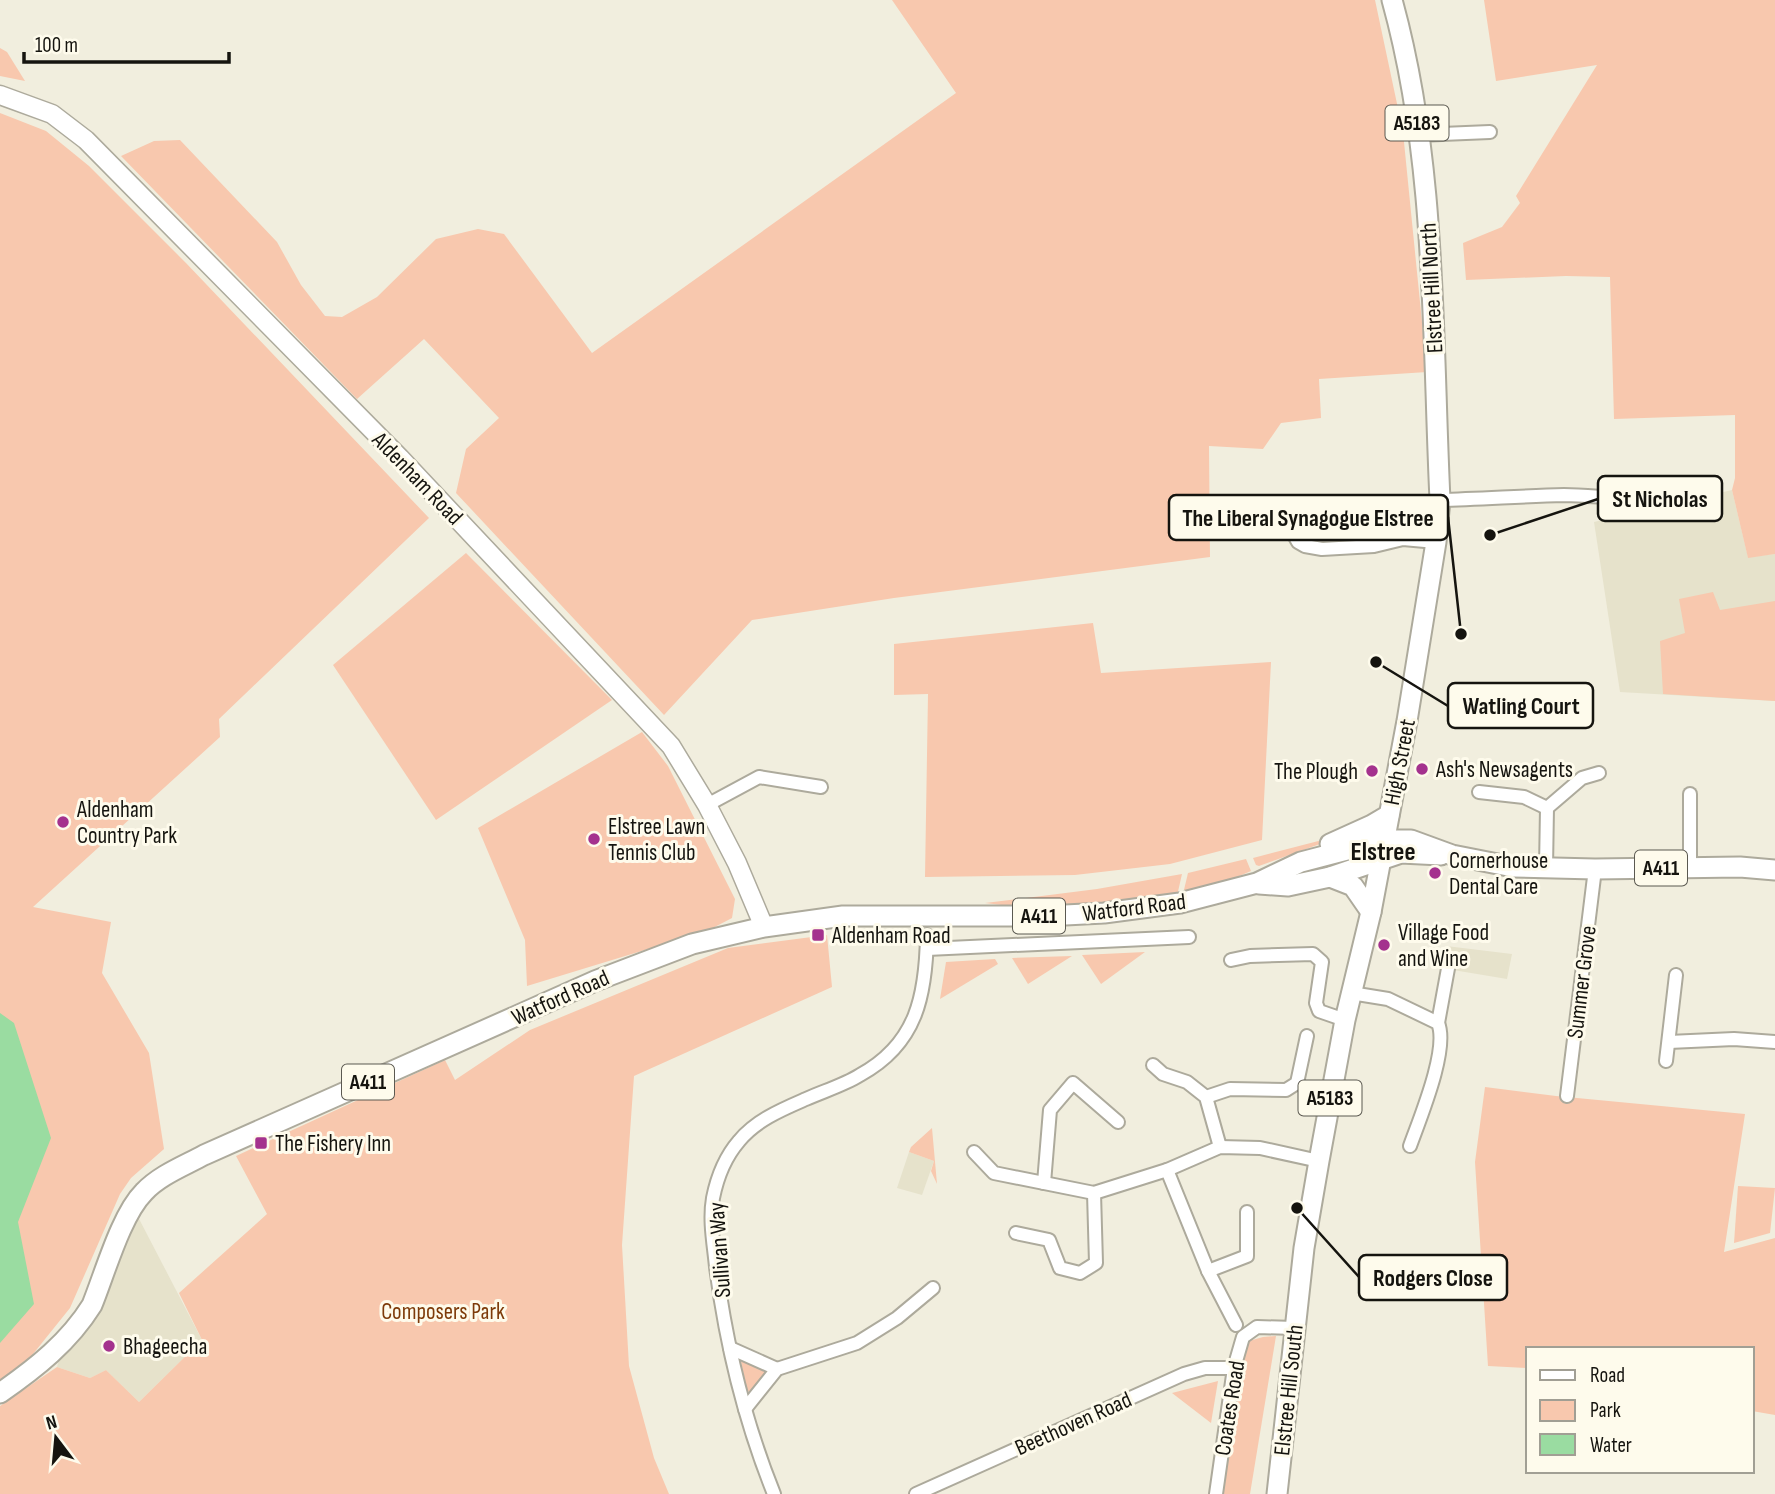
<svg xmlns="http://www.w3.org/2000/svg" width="1775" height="1494" font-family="'Sofia Sans Condensed',sans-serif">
<rect width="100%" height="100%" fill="#f1eede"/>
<g fill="#e6e2cb">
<path d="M 1732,490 L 1748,557 L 1775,554 L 1775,701 L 1620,692 L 1594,522 Z"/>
<path d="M 1446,946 L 1512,954 L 1507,979 L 1441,968 Z"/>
<path d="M 909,1152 L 934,1161 L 922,1195 L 897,1188 Z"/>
<path d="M 137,1215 L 202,1340 L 139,1402 L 106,1370 L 90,1378 L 57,1367 L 60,1356 L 97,1311 Z"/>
</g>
<g fill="#f8c8ae">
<path d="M 892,0 L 1375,0 L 1403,132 L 1427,372 L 1319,379 L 1321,418 L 1281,423 L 1263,449 L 1209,446 L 1210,557 L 894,598 L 752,620 L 664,715 L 456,493 L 466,449 L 499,418 L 424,339 L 357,399 L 121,156 L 154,141 L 180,140 L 277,242 L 301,285 L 325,316 L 342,317 L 377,297 L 436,239 L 478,229 L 504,234 L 592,353 L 956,93 Z"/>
<path d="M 1484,0 L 1775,0 L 1775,554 L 1748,558 L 1732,490 L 1735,478 L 1735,415 L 1614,419 L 1610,277 L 1566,276 L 1466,280 L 1463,243 L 1502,227 L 1520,203 L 1516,196 L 1597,65 L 1496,81 Z"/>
<path d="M 0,48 L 7,52 L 25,81 L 0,76 Z"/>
<path d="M 0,113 L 46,131 L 89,166 L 186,263 L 429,518 L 219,719 L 220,737 L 33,907 L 111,922 L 102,973 L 149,1053 L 164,1149 L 131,1178 L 120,1194 L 70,1308 L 29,1359 L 0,1381 Z"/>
<path d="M 466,553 L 612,700 L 436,820 L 333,665 Z"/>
<path d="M 1713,592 L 1720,610 L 1775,601 L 1775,701 L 1663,694 L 1660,641 L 1685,633 L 1679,599 Z"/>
<path d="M 1093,623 L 1101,673 L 1271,662 L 1262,840 L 1170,864 L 1075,875 L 925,877 L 928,694 L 894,695 L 894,644 Z"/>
<path d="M 642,732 L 668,766 L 735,899 L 732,918 L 707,931 L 527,986 L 525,940 L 478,828 Z"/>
<path d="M 1330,838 L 1331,840 L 1259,866 L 1256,865 L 1253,858 Z"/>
<path d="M 1246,859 L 1251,871 L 1216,886 L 1183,894 L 1188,873 Z"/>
<path d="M 1182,874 L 1177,896 C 1111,903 1052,912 985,903 L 1097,889 Z"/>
<path d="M 827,935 L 832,987 L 634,1076 L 622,1245 L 629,1366 L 654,1458 L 669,1494 L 0,1494 L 0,1406 L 57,1367 L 90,1378 L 106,1370 L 139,1402 L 202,1340 L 179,1293 L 267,1214 L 236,1156 L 445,1060 L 455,1080 L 530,1030 L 728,948 Z"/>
<path d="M 1145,952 L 1101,984 L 1082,955 Z"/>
<path d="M 1072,956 L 1028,984 L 1012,958 Z"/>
<path d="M 995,959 L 998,964 L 940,999 L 946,962 Z"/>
<path d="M 1485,1087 L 1556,1096 L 1745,1114 L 1724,1252 L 1775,1238 L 1775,1415 L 1752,1411 L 1752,1349 L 1528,1349 L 1528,1368 L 1488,1366 L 1475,1162 Z"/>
<path d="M 932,1128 L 937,1184 L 931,1171 L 934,1161 L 909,1152 L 911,1147 Z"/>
<path d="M 1738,1186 L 1775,1188 L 1770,1233 L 1734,1243 Z"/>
<path d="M 1276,1336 L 1250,1494 L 1220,1494 L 1242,1357 L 1249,1341 L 1263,1337 Z"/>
<path d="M 744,1359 L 767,1370 L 766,1374 L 752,1393 L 747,1391 L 741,1362 Z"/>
<path d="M 1218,1381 L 1211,1423 L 1172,1393 Z"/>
</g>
<path fill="#9adca1" d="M 0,1013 L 14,1023 L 51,1138 L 18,1222 L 34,1304 L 0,1343 Z"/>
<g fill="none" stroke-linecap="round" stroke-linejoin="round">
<defs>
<g id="street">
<path d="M 1418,135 L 1490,132"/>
<path d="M 1440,500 C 1481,499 1523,496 1564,495 C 1602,495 1640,504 1676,492"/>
<path d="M 1267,521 L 1292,521 L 1294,535 L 1298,542 L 1305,546 L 1322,549 L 1374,546 L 1403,539 L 1436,542"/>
<path d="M 1479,792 L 1524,797 L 1547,808"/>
<path d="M 707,805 L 759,777 L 821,787"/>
<path d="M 1690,867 L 1690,794"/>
<path d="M 1546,868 L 1547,808 L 1582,778 L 1599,773"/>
<path d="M 927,949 L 1189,937"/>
<path d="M 1231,960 L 1250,956 L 1313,954 L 1322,962 L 1316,1003 L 1319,1011 L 1345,1020"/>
<path d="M 1351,993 L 1388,999 L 1438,1023 C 1449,1049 1420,1118 1410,1146"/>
<path d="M 1438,1023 L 1449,963"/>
<path d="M 1669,1042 L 1734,1039 L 1775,1042"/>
<path d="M 1666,1061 L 1676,975"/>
<path d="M 1153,1065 L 1163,1074 L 1187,1082 L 1206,1097 L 1220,1147"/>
<path d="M 1567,1096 L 1595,869"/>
<path d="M 1206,1097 L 1230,1089 L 1286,1090 L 1297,1083 L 1307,1036"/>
<path d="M 974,1152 L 994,1173 L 1094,1193 L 1167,1170 L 1220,1147 L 1260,1148 L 1319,1161"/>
<path d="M 1167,1170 L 1208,1271 L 1236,1325"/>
<path d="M 1044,1183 L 1050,1110 L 1073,1083 L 1118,1122"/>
<path d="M 1016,1233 L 1049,1240 L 1060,1268 L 1080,1273 L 1096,1263 L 1094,1193"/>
<path d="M 1208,1271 L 1247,1256 L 1247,1212"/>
<path d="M 730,1348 L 777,1369"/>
<path d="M 745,1409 L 777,1369 L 857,1343 L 897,1318 L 933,1288"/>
<path d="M 774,1494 C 745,1422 726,1344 716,1267 C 714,1245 709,1221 713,1198 C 717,1178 726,1156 739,1141 C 756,1120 783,1109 806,1099 C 824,1091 844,1085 860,1075 C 917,1044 926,995 927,935"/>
<path d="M 916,1494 L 1184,1374 L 1205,1368 L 1234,1368"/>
<path d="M 1216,1494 L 1234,1368 L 1243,1337 L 1257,1327 L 1295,1328"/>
</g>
<path id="secondary" d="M 0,95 L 52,114 L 86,140 L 400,458 L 671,746 L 707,805 L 737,863 L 764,927"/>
<g id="primary">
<path d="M 1330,844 L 1372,825 L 1389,815"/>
<path d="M 1330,877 L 1353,886 L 1371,912"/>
<path d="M 1259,884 L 1288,886 L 1330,877 L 1401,853 L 1441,855"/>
<path d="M 0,1393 C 36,1368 69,1342 92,1305 C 105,1273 121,1215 144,1192 C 160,1175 184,1166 204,1155 L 595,981 L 692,944 L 764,927 L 843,916 L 1046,916 L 1104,913 L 1180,903 L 1257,883 L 1301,862 L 1385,840 L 1411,840 L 1452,855 L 1513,867 L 1595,869 L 1740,867 L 1775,870"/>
<path d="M 1277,1494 L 1304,1248 L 1319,1161 L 1345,1020 L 1371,912 L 1407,721 L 1436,542 L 1440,500 C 1432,333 1437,162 1392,0"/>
</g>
</defs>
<use href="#street" stroke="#adaa9c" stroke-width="16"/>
<use href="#secondary" stroke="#adaa9c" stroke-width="21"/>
<use href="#primary" stroke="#adaa9c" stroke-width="23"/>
<use href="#street" stroke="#fff" stroke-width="12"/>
<use href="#secondary" stroke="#fff" stroke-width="18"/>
<use href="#primary" stroke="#fff" stroke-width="19"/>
</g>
<g fill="#a4328e" stroke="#fefbec" stroke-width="2.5">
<circle cx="1422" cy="769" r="7"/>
<circle cx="1372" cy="771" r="7"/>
<circle cx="63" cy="822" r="7"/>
<circle cx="594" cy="839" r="7"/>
<circle cx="1435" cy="873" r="7"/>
<rect x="811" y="928" width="14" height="14" rx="3.5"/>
<circle cx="1384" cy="945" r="7"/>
<rect x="254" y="1136" width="14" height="14" rx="3.5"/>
<circle cx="109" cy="1346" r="7"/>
</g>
<g text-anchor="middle" stroke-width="6" stroke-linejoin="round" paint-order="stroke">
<g fill="#fefbec" stroke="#5b5951" stroke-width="2">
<rect x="1385.5" y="105.5" width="63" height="35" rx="5"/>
<rect x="1635" y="850.5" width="52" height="35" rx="5"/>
<rect x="1013" y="898.5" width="52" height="35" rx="5"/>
<rect x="342" y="1064.5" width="52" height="35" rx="5"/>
<rect x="1298.5" y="1080.5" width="63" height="35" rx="5"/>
</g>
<g font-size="21" font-weight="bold" fill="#15140f">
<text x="1417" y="130">A5183</text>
<text x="1661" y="875">A411</text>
<text x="1039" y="923">A411</text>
<text x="368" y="1089">A411</text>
<text x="1330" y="1105">A5183</text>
</g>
<g font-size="23" fill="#15140f" stroke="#fefbec">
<text transform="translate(1431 288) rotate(-93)" y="8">Elstree Hill North</text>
<text transform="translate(418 478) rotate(46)" y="8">Aldenham Road</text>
<text transform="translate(1399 762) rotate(-79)" y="8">High Street</text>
<text transform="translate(1134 907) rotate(-7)" y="8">Watford Road</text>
<text transform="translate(1581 982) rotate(-83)" y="8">Summer Grove</text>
<text transform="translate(560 997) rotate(-24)" y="8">Watford Road</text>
<text transform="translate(719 1250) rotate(-94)" y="8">Sullivan Way</text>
<text transform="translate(1288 1390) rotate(-84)" y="8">Elstree Hill South</text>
<text transform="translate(1229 1408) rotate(-81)" y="8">Coates Road</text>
<text transform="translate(1073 1423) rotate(-24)" y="8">Beethoven Road</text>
</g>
<g font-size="23" fill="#15140f" stroke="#fefbec" text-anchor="start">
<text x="1436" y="777">Ash's Newsagents</text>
<text x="1358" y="779" text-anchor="end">The Plough</text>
<text x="77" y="817">Aldenham<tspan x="77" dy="26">Country Park</tspan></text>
<text x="608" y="834">Elstree Lawn<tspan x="608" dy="26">Tennis Club</tspan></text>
<text x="1449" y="868">Cornerhouse<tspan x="1449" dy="26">Dental Care</tspan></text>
<text x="1398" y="940">Village Food<tspan x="1398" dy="26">and Wine</tspan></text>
<text x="832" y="943">Aldenham Road</text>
<text x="275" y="1151">The Fishery Inn</text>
<text x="123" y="1354">Bhageecha</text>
</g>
<g font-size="23" fill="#7d3a09" stroke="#fefbec">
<text x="443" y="1319">Composers Park</text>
</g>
<g font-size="26" font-weight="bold" fill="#15140f" stroke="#fefbec">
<text x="1383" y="860">Elstree</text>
</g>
</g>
<path fill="none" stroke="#15140f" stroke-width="2.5" d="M1490 535L1598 499M1461 634L1448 517M1376 662L1448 706M1297 1208L1359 1277"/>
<g fill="#15140f" stroke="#fefbec" stroke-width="2.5">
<circle cx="1490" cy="535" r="7"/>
<circle cx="1461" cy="634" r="7"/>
<circle cx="1376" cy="662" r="7"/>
<circle cx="1297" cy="1208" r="7"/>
</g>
<g fill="#fefbec" stroke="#15140f" stroke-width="2.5">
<rect x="1598" y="476" width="124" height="45" rx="7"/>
<rect x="1169" y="495" width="279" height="45" rx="7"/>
<rect x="1448" y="683" width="145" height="45" rx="7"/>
<rect x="1359" y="1255" width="148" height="45" rx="7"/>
</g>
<g font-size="24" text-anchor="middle" font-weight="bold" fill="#15140f">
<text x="1660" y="507">St Nicholas</text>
<text x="1308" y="526">The Liberal Synagogue Elstree</text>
<text x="1521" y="714">Watling Court</text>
<text x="1433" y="1286">Rodgers Close</text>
</g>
<rect x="1526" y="1347" width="228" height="126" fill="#fefbec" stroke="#a19f94" stroke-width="2"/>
<rect x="1540" y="1370" width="35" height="10" fill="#ffffff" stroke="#a19f94" stroke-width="2"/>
<text x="1590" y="1382" font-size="21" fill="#15140f">Road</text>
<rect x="1540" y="1400" width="35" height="21" fill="#f8c8ae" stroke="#a19f94" stroke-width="2"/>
<text x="1590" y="1417" font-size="21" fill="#15140f">Park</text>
<rect x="1540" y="1434" width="35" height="21" fill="#9adca1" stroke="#a19f94" stroke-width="2"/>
<text x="1590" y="1452" font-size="21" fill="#15140f">Water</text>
<g transform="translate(56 1438) rotate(344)" stroke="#fefbec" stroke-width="5" paint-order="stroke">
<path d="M0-5L12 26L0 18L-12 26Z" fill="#15140f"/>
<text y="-10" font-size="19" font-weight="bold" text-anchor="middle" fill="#15140f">N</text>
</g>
<path d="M24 52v10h205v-10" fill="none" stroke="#15140f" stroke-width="3.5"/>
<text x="35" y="52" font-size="21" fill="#15140f" stroke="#fefbec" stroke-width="5" paint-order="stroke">100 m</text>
</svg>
